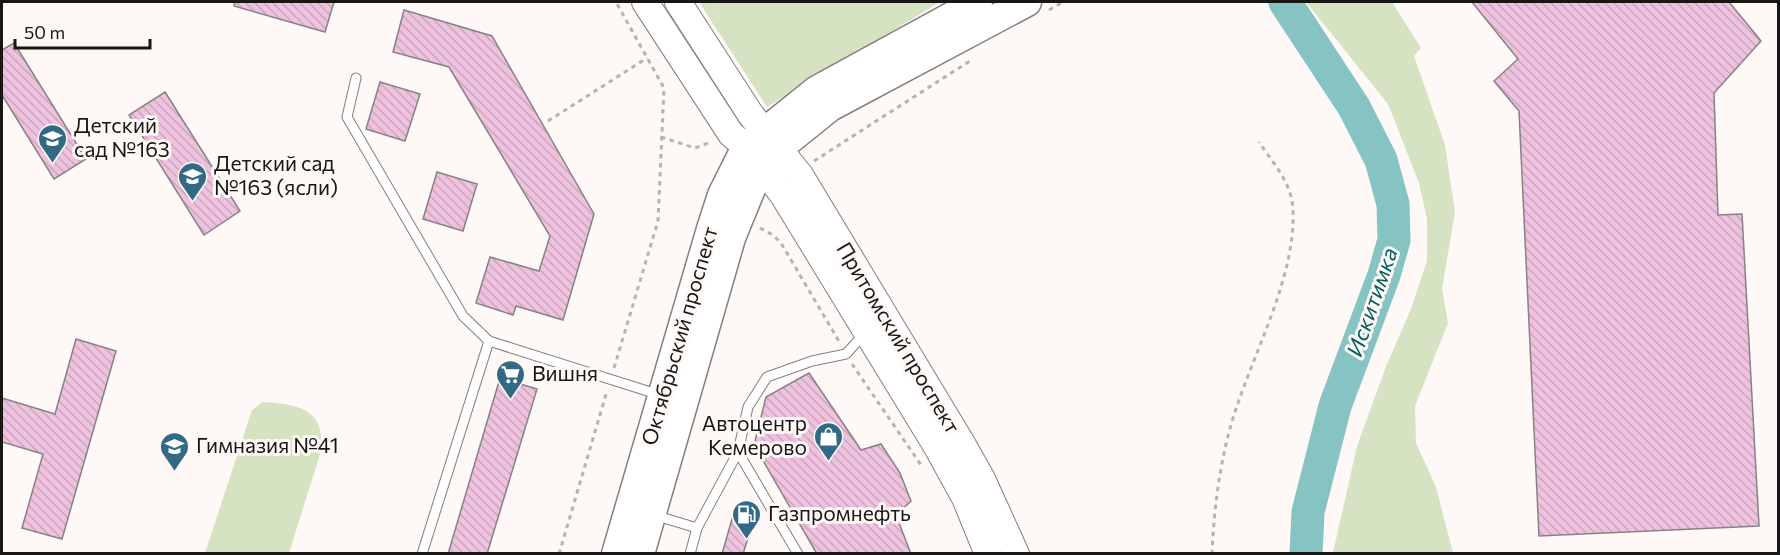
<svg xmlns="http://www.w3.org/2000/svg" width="1780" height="555" font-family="Commissioner,sans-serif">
<defs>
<pattern id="forest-crowns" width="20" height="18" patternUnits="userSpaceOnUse" patternTransform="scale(1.5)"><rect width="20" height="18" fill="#d6e3c3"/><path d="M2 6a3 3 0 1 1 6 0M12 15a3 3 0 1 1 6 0" fill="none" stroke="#b7c2a7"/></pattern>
<pattern id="building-back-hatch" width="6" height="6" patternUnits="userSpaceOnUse" patternTransform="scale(1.5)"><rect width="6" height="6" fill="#eec2de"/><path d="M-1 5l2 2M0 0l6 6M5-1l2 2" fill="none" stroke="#cca6be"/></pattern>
</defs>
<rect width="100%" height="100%" fill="#fef8f6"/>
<g fill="#d6e3c3">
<path d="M 721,2 L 940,2 L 767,107 L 708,16 Z"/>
<path d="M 1306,2 L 1392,2 L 1421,48 L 1414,56 L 1445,145 L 1455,212 L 1442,289 L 1448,323 L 1415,406 L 1416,443 L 1436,487 L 1453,553 L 1333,553 L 1357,446 L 1387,364 L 1411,309 L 1427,261 L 1427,219 L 1419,183 L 1388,104 Z"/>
<path d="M 262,402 C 298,404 325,408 321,451 L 289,553 L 205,553 L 252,410 Z"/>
</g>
<path fill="url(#forest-crowns)" d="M 699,2 L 721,2 L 708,16 Z"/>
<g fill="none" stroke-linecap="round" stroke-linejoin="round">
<path stroke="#86c3c3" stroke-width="33" d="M 1285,2 L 1354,107 L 1381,160 L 1393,204 L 1394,240 L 1384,275 L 1335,406 L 1308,512 L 1306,554"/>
</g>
<g fill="url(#building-back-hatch)" stroke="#878285" stroke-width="1.5">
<path d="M 235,2 L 334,2 L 325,32 L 234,6 Z"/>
<path d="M 1472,2 L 1729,2 L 1761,41 L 1714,93 L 1718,215 L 1742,214 L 1759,526 L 1539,536 L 1519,111 L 1494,81 L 1518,59 Z"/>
<path d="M 404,10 L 492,36 L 594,214 L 563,320 L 516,306 L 513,315 L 476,303 L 490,257 L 539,271 L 550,236 L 449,67 L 393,52 Z"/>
<path d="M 14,43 L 86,159 L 54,179 L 2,95 L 2,50 Z"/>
<path d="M 380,82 L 420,94 L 405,141 L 366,129 Z"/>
<path d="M 165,92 L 240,211 L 204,235 L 129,115 Z"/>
<path d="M 437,172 L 477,184 L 463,231 L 423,219 Z"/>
<path d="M 76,339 L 116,351 L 62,539 L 22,528 L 43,454 L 2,442 L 2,398 L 55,414 Z"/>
<path d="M 809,373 L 861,450 L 881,444 L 900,473 L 911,501 L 896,515 L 911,554 L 817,554 L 754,445 L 766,397 Z"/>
<path d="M 500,378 L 537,389 L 487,554 L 448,554 Z"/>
<path d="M 732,519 L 752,525 L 743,554 L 722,554 Z"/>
</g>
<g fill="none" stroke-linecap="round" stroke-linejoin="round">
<defs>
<g id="lane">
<path d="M 356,78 L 347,117 L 463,316 L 489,341 L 660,395"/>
<path d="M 654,515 L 697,528"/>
<path d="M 422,554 L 489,341"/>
<path d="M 690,554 L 697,528 L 738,452"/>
<path d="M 798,554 L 738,452 L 748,407 L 767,377 L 812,361 L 846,354 L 864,334"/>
</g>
<g id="secondary">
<path d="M 645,2 L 731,134 L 746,147 L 783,195 L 937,447 L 965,498 L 988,554"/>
<path d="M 678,2 L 751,115 L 800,175 L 964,447 L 982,479 L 1016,554"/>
</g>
<g id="primary">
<path d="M 616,554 L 711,229 L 722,195 L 746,147 L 817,90 L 978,2"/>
<path d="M 640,554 L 731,238 L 753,184 L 762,168 L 779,148 L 830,107 L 1027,2"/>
</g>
</defs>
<use href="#lane" stroke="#847f7d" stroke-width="11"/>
<use href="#secondary" stroke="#847f7d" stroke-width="28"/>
<use href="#primary" stroke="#847f7d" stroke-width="31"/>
<g stroke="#b8b3b1" stroke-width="3" stroke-dasharray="4.5 4.5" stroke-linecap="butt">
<path d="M 1049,10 L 1063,2"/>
<path d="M 548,121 L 647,58"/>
<path d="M 661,137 L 695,148 L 711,142"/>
<path d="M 814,161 L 973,59"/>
<path d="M 760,228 L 773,235 L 781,243 L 840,343"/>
<path d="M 852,364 L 921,465"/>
<path d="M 614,368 L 658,221 L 664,88 L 616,2"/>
<path d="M 559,554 L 607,391"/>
<path d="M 1212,554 C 1214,505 1221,452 1237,406 C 1257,346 1296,273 1293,210 C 1292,183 1273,163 1259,142"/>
</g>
<use href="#lane" stroke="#fff" stroke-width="9"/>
<use href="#secondary" stroke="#fff" stroke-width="26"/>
<use href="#primary" stroke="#fff" stroke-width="28"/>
</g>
<defs>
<symbol id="school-pin" viewBox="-11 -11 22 30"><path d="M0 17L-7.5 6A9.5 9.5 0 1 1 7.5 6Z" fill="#326984" stroke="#fef8f6"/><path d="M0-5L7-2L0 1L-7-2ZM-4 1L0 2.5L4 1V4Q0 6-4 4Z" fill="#fff"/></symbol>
<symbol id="supermarket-pin" viewBox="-11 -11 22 30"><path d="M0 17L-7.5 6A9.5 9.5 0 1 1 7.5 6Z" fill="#326984" stroke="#fef8f6"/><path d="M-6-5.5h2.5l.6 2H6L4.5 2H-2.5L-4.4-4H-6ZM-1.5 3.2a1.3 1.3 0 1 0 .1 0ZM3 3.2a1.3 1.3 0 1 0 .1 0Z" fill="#fff"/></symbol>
<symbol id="shop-pin" viewBox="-11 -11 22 30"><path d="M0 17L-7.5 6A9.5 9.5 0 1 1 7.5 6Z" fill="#326984" stroke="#fef8f6"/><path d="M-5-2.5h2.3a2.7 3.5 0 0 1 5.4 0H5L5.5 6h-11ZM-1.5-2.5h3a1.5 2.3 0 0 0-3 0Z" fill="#fff"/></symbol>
<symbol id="fuel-pin" viewBox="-11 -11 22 30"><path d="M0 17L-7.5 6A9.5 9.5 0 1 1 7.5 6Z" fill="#326984" stroke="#fef8f6"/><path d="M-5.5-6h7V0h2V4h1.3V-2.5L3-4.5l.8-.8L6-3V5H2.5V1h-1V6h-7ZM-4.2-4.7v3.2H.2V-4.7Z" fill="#fff"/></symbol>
</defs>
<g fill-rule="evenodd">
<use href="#school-pin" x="36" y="122" width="33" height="45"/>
<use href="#school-pin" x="176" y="160" width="33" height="45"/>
<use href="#supermarket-pin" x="494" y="358" width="33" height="45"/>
<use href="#shop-pin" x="812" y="420" width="33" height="45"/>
<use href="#school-pin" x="158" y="430" width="33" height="45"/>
<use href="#fuel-pin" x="730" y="498" width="33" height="45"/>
</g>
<g text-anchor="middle" stroke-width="6" stroke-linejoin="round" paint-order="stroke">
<g font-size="21" fill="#191716" stroke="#fef8f6" text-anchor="start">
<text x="74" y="133">Детский<tspan x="74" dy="24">сад №163</tspan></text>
<text x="214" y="171">Детский сад<tspan x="214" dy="24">№163 (ясли)</tspan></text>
<text x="532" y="381">Вишня</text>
<text x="807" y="431" text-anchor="end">Автоцентр<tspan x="807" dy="24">Кемерово</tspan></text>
<text x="196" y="453">Гимназия №41</text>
<text x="768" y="521">Газпромнефть</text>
</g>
<g font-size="21" fill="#191716" stroke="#fef8f6">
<text transform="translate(680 336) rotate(-74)" y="7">Октябрьский проспект</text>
<text transform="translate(898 338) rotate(59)" y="7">Притомский проспект</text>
</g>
<g font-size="22" font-style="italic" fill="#025f5f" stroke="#fef8f6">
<text transform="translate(1372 302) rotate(-71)" y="8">Искитимка</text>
</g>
</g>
<rect width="1780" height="555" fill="none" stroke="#191716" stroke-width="6"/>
<path d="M15 39v9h135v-9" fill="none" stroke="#191716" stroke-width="3"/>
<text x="24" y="39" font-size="18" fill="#191716" stroke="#fef8f6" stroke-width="4.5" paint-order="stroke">50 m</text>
</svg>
